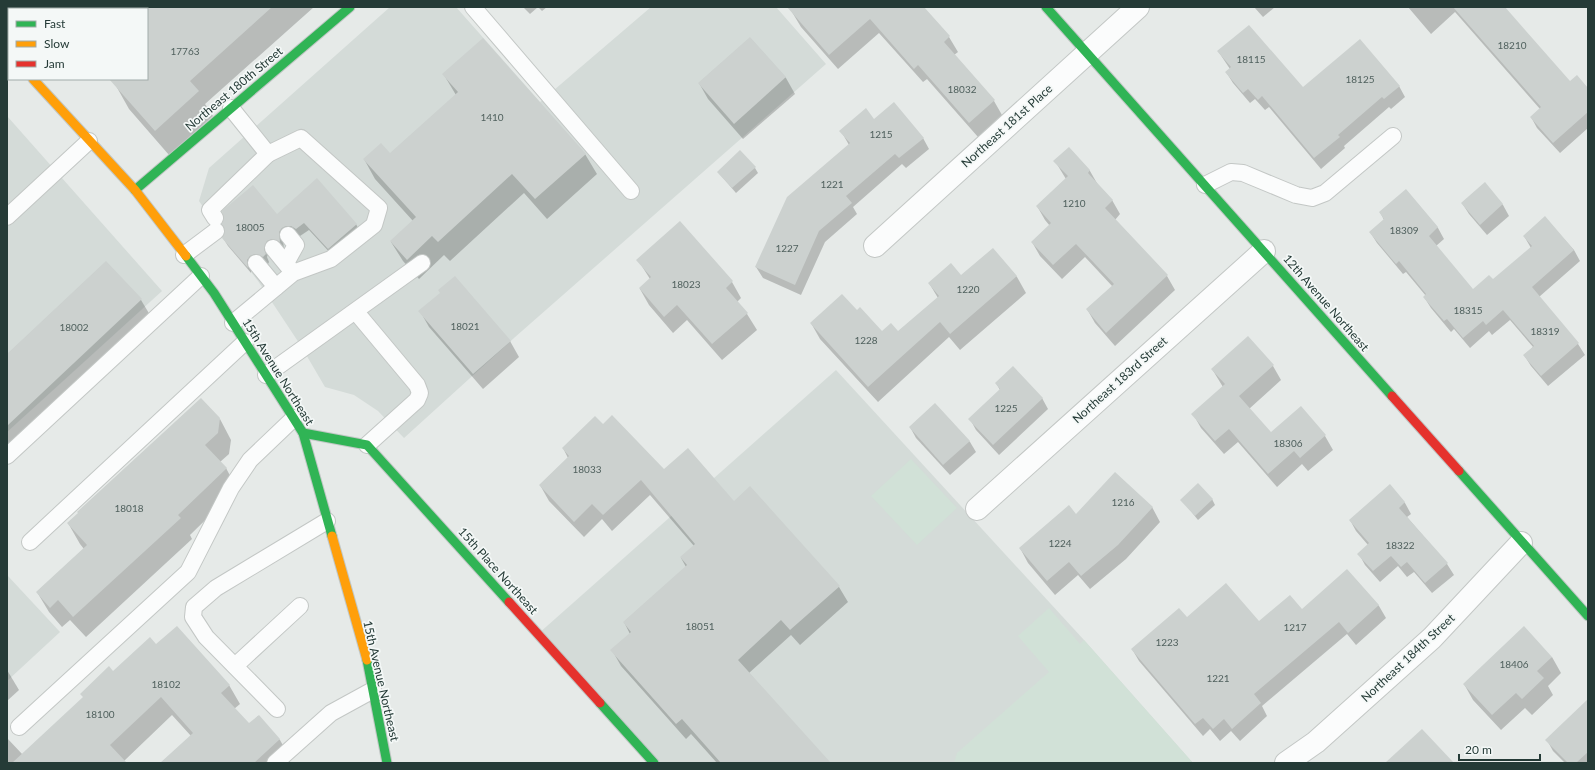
<svg xmlns="http://www.w3.org/2000/svg" width="1595" height="770" font-family="Lato,sans-serif">
<rect width="100%" height="100%" fill="#e6eae8"/>
<g fill="#d4dbd8">
<path d="M 390,7 L 456,7 L 540,102 L 651,7 L 776,7 L 826,64 L 514,338 L 404,438 L 378,411 L 354,395 L 325,387 L 301,346 L 258,281 L 222,235 L 199,201 L 209,168 Z"/>
<path d="M 7,116 L 162,291 L 7,432 Z"/>
<path d="M 836,370 L 1084,640 L 1193,763 L 653,763 L 538,634 Z"/>
<path d="M 7,575 L 60,632 L 7,681 Z"/>
</g>
<g fill="#d1e1d7">
<path d="M 911,459 L 957,508 L 917,545 L 871,496 Z"/>
<path d="M 1049,608 L 1080,644 L 1084,640 L 1193,763 L 954,763 L 957,753 L 1049,672 L 1018,636 Z"/>
</g>
<g fill="#0003">
<path d="M 63,7 L 314,7 L 205,104 L 213,116 L 169,155 L 129,109 L 115,84 L 110,79 L 147,79 L 147,9 L 65,9 Z"/>
<path d="M 523,7 L 538,7 L 530,14 Z"/>
<path d="M 538,7 L 547,7 L 542,11 Z"/>
<path d="M 798,7 L 892,7 L 929,14 L 949,37 L 958,52 L 954,55 L 994,101 L 1002,115 L 978,137 L 927,79 L 923,82 L 879,33 L 838,69 L 801,27 L 792,12 Z"/>
<path d="M 1254,7 L 1275,7 L 1263,17 Z"/>
<path d="M 1408,7 L 1497,7 L 1570,83 L 1588,90 L 1588,128 L 1560,153 L 1537,128 L 1531,117 L 1540,109 L 1455,12 L 1431,34 Z"/>
<path d="M 750,38 L 786,78 L 795,94 L 743,139 L 708,99 L 699,83 Z"/>
<path d="M 1218,51 L 1302,88 L 1399,86 L 1405,97 L 1391,109 L 1389,107 L 1344,146 L 1345,148 L 1321,169 L 1269,107 L 1265,110 L 1255,99 L 1250,103 L 1233,83 L 1226,72 L 1230,69 Z"/>
<path d="M 444,75 L 585,154 L 597,174 L 547,219 L 524,193 L 450,261 L 444,255 L 419,279 L 403,261 L 391,242 L 413,221 L 375,179 L 364,159 L 390,154 L 456,95 Z"/>
<path d="M 874,120 L 923,138 L 929,149 L 906,168 L 902,164 L 853,207 L 857,214 L 825,242 L 801,295 L 763,278 L 756,267 L 849,145 L 841,131 Z"/>
<path d="M 1069,148 L 1090,171 L 1098,185 L 1112,200 L 1120,214 L 1115,220 L 1167,276 L 1175,290 L 1115,346 L 1095,323 L 1087,309 L 1113,287 L 1085,257 L 1062,279 L 1040,256 L 1032,242 L 1050,226 L 1045,220 L 1037,206 L 1066,179 L 1055,161 Z"/>
<path d="M 755,168 L 758,173 L 736,193 L 718,172 Z"/>
<path d="M 1484,184 L 1503,205 L 1509,216 L 1487,235 L 1469,214 L 1462,203 Z"/>
<path d="M 1406,190 L 1438,228 L 1444,239 L 1436,246 L 1473,290 L 1493,281 L 1531,248 L 1524,236 L 1545,218 L 1574,250 L 1580,261 L 1539,297 L 1578,344 L 1585,355 L 1548,386 L 1531,366 L 1524,355 L 1533,347 L 1510,320 L 1492,335 L 1489,331 L 1470,348 L 1454,329 L 1451,332 L 1431,308 L 1424,297 L 1426,296 L 1406,272 L 1403,274 L 1377,243 L 1370,232 L 1384,220 L 1380,212 Z"/>
<path d="M 277,215 L 356,224 L 360,232 L 333,256 L 309,230 L 300,236 L 296,233 L 283,240 L 284,249 L 271,248 L 267,257 L 269,262 L 268,264 L 260,261 L 251,268 L 251,273 L 228,246 L 223,238 Z"/>
<path d="M 993,250 L 1017,277 L 1026,293 L 960,350 L 949,337 L 878,402 L 820,339 L 811,323 L 857,311 L 882,332 L 898,332 L 938,298 L 929,283 L 961,277 Z"/>
<path d="M 638,260 L 732,282 L 741,298 L 737,302 L 747,314 L 757,330 L 722,360 L 687,320 L 673,333 L 649,305 L 640,289 L 650,279 Z"/>
<path d="M 106,262 L 141,300 L 153,320 L 7,457 L 7,355 Z"/>
<path d="M 420,311 L 510,341 L 519,357 L 483,389 L 429,327 Z"/>
<path d="M 1248,338 L 1273,366 L 1281,380 L 1249,409 L 1271,434 L 1301,408 L 1325,436 L 1333,450 L 1308,471 L 1302,464 L 1277,487 L 1238,442 L 1224,454 L 1201,428 L 1193,414 L 1223,387 L 1212,369 Z"/>
<path d="M 996,383 L 1042,398 L 1048,409 L 999,455 L 976,430 L 970,419 L 1000,390 Z"/>
<path d="M 935,404 L 970,442 L 976,452 L 950,475 L 916,438 L 910,427 Z"/>
<path d="M 220,419 L 231,440 L 229,454 L 220,462 L 226,468 L 237,489 L 190,535 L 192,539 L 86,637 L 70,620 L 62,627 L 49,612 L 37,592 L 84,549 L 80,544 L 68,523 Z"/>
<path d="M 603,426 L 664,470 L 734,502 L 750,487 L 839,587 L 848,602 L 800,645 L 791,635 L 749,673 L 829,763 L 717,763 L 691,734 L 686,739 L 621,666 L 612,650 L 630,634 L 624,622 L 686,567 L 681,558 L 694,546 L 650,495 L 612,531 L 602,519 L 584,537 L 549,501 L 540,485 L 568,458 L 563,448 Z"/>
<path d="M 1390,486 L 1405,503 L 1411,514 L 1407,517 L 1447,564 L 1454,575 L 1432,593 L 1414,572 L 1407,577 L 1398,566 L 1380,582 L 1365,565 L 1359,554 L 1368,545 L 1356,531 L 1350,520 Z"/>
<path d="M 1212,499 L 1215,505 L 1198,520 L 1182,500 Z"/>
<path d="M 1152,507 L 1160,522 L 1126,559 L 1090,589 L 1078,575 L 1055,595 L 1028,563 L 1020,548 L 1076,515 Z"/>
<path d="M 1347,570 L 1379,606 L 1386,618 L 1356,645 L 1347,634 L 1262,706 L 1267,716 L 1240,741 L 1231,731 L 1220,741 L 1210,729 L 1203,736 L 1139,661 L 1132,649 L 1187,618 L 1259,622 L 1302,610 Z"/>
<path d="M 156,645 L 229,685 L 240,704 L 234,709 L 249,725 L 258,716 L 280,740 L 290,758 L 285,763 L 161,763 L 191,736 L 172,715 L 124,761 L 125,763 L 7,763 L 7,738 L 23,755 L 113,672 Z"/>
<path d="M 1552,657 L 1561,673 L 1548,686 L 1553,695 L 1532,715 L 1525,708 L 1501,730 L 1473,700 L 1464,684 Z"/>
<path d="M 7,670 L 19,690 L 7,701 Z"/>
<path d="M 1588,701 L 1588,763 L 1565,763 L 1553,751 L 1547,740 Z"/>
</g>
<g fill="#ccd1cf">
<path d="M 147,7 L 272,7 L 190,81 L 199,91 L 155,131 L 109,79 L 147,79 Z"/>
<path d="M 787,7 L 924,7 L 950,36 L 944,42 L 995,100 L 969,123 L 918,65 L 914,69 L 870,19 L 829,55 Z"/>
<path d="M 1453,7 L 1505,7 L 1570,81 L 1577,75 L 1588,88 L 1588,112 L 1553,143 L 1530,117 L 1541,107 Z"/>
<path d="M 1249,25 L 1303,87 L 1360,39 L 1400,86 L 1384,99 L 1382,97 L 1338,135 L 1340,137 L 1314,158 L 1262,96 L 1258,100 L 1248,89 L 1243,93 L 1225,72 L 1231,67 L 1217,51 Z"/>
<path d="M 750,37 L 786,77 L 734,124 L 698,83 Z"/>
<path d="M 483,38 L 586,154 L 535,199 L 512,174 L 438,242 L 432,236 L 407,260 L 390,241 L 416,217 L 363,159 L 381,143 L 390,153 L 458,92 L 442,74 Z"/>
<path d="M 894,102 L 924,138 L 899,158 L 895,154 L 846,196 L 852,203 L 819,231 L 795,285 L 755,267 L 787,197 L 850,143 L 839,131 L 866,108 L 874,119 Z"/>
<path d="M 1069,147 L 1090,170 L 1088,173 L 1113,200 L 1105,208 L 1168,275 L 1106,333 L 1086,309 L 1114,284 L 1076,244 L 1053,265 L 1031,242 L 1051,223 L 1036,206 L 1068,176 L 1053,161 Z"/>
<path d="M 740,150 L 756,167 L 732,188 L 717,172 Z"/>
<path d="M 317,178 L 357,224 L 328,249 L 304,223 L 296,229 L 291,226 L 286,226 L 282,228 L 279,232 L 280,242 L 272,239 L 267,241 L 264,249 L 266,254 L 263,257 L 255,254 L 250,256 L 247,260 L 248,268 L 222,238 L 225,230 L 222,224 L 224,218 L 222,211 L 253,185 L 277,214 Z"/>
<path d="M 1485,182 L 1503,204 L 1480,225 L 1461,203 Z"/>
<path d="M 1406,189 L 1438,227 L 1429,236 L 1473,289 L 1489,275 L 1493,279 L 1532,246 L 1523,236 L 1545,216 L 1574,250 L 1532,287 L 1579,343 L 1541,376 L 1523,355 L 1534,346 L 1503,310 L 1486,325 L 1483,321 L 1463,338 L 1447,319 L 1444,321 L 1423,297 L 1426,294 L 1399,261 L 1396,264 L 1369,232 L 1384,219 L 1379,212 Z"/>
<path d="M 680,221 L 733,281 L 726,288 L 748,313 L 712,344 L 677,305 L 664,317 L 639,288 L 651,277 L 636,260 Z"/>
<path d="M 993,248 L 1017,276 L 950,334 L 940,322 L 868,387 L 810,323 L 842,294 L 857,310 L 860,307 L 882,331 L 891,323 L 898,331 L 939,296 L 928,283 L 951,263 L 961,275 Z"/>
<path d="M 106,261 L 142,299 L 7,426 L 7,354 Z"/>
<path d="M 455,276 L 511,341 L 473,374 L 418,311 L 440,293 L 438,290 Z"/>
<path d="M 1248,336 L 1274,365 L 1239,396 L 1271,432 L 1301,406 L 1326,435 L 1300,458 L 1294,451 L 1268,474 L 1229,429 L 1215,441 L 1191,414 L 1225,384 L 1211,369 Z"/>
<path d="M 1013,366 L 1043,398 L 993,445 L 968,419 L 1000,389 L 995,383 Z"/>
<path d="M 201,398 L 220,418 L 218,433 L 205,445 L 227,468 L 178,515 L 181,518 L 73,617 L 58,600 L 50,608 L 36,592 L 87,545 L 67,523 L 78,513 L 77,512 Z"/>
<path d="M 935,403 L 970,441 L 943,465 L 909,427 Z"/>
<path d="M 612,415 L 664,469 L 688,448 L 734,501 L 750,486 L 840,586 L 790,630 L 781,620 L 738,660 L 831,763 L 721,763 L 682,719 L 676,724 L 610,650 L 631,632 L 623,622 L 687,565 L 680,557 L 695,544 L 641,480 L 603,515 L 592,504 L 574,522 L 539,485 L 569,456 L 562,448 L 595,416 L 603,424 Z"/>
<path d="M 1115,472 L 1153,507 L 1118,545 L 1081,576 L 1069,562 L 1047,581 L 1019,548 L 1069,505 L 1076,514 Z"/>
<path d="M 1198,483 L 1213,499 L 1195,516 L 1180,500 Z"/>
<path d="M 1390,484 L 1405,502 L 1399,508 L 1448,563 L 1425,583 L 1407,562 L 1401,567 L 1391,556 L 1373,571 L 1357,554 L 1369,543 L 1349,520 Z"/>
<path d="M 1347,569 L 1379,605 L 1348,633 L 1339,622 L 1254,694 L 1261,703 L 1232,729 L 1224,719 L 1213,729 L 1203,718 L 1195,724 L 1131,649 L 1179,608 L 1187,617 L 1226,583 L 1259,621 L 1290,595 L 1302,609 Z"/>
<path d="M 177,626 L 230,685 L 221,693 L 249,723 L 259,715 L 280,739 L 254,763 L 160,763 L 193,733 L 161,697 L 110,745 L 127,763 L 12,763 L 83,697 L 80,694 L 109,666 L 113,671 L 150,637 L 156,644 Z"/>
<path d="M 1524,626 L 1552,657 L 1537,671 L 1544,678 L 1522,699 L 1516,693 L 1492,715 L 1463,684 Z"/>
<path d="M 1588,699 L 1588,752 L 1576,763 L 1568,763 L 1545,740 Z"/>
<path d="M 1422,729 L 1454,763 L 1385,763 Z"/>
</g>
<g fill="none" stroke-linecap="round" stroke-linejoin="round">
<defs>
<g id="lane">
<path d="M 473,7 L 631,191"/>
<path d="M 84,9 L 86,7"/>
<path d="M 231,108 L 268,154 L 301,138 L 379,208 L 374,225 L 331,259 L 293,273 L 233,323"/>
<path d="M 1205,185 L 1231,172 L 1243,173 L 1296,195 L 1312,198 L 1325,193 L 1393,136"/>
<path d="M 7,217 L 89,141"/>
<path d="M 215,218 L 210,210 L 268,154"/>
<path d="M 273,248 L 291,270"/>
<path d="M 184,255 L 216,231"/>
<path d="M 256,263 L 276,287"/>
<path d="M 286,263 L 296,245 L 288,235"/>
<path d="M 356,312 L 417,385 L 420,393 L 417,400 L 367,445"/>
<path d="M 266,375 L 422,263"/>
<path d="M 7,456 L 201,276"/>
<path d="M 30,542 L 245,342"/>
<path d="M 235,666 L 300,606"/>
<path d="M 277,709 L 206,637 L 193,617 L 194,607 L 216,588 L 327,521"/>
<path d="M 19,727 L 188,572 L 231,488 L 250,460 L 294,418"/>
<path d="M 275,763 L 331,713 L 373,690"/>
</g>
<g id="street">
<path d="M 875,246 L 1138,7"/>
<path d="M 977,509 L 1264,251"/>
<path d="M 1286,763 L 1316,742 L 1432,638 L 1521,543"/>
</g>
<g id="fast">
<path d="M 1046,7 L 1392,396"/>
<path d="M 135,190 L 350,7"/>
<path d="M 186,256 L 214,293 L 303,433 L 332,536"/>
<path d="M 303,433 L 367,445 L 509,602"/>
<path d="M 1459,471 L 1588,616"/>
<path d="M 367,660 L 387,763"/>
<path d="M 600,703 L 654,763"/>
</g>
<g id="slow">
<path d="M 7,51 L 9,53"/>
<path d="M 33,79 L 135,190 L 186,256"/>
<path d="M 332,536 L 367,660"/>
</g>
<g id="jam">
<path d="M 1392,396 L 1459,471"/>
<path d="M 509,602 L 600,703"/>
</g>
</defs>
<use href="#lane" stroke="#c3c7c5" stroke-width="18"/>
<use href="#street" stroke="#c3c7c5" stroke-width="24"/>
<use href="#fast" stroke="#c1c7c5" stroke-width="11"/>
<use href="#slow" stroke="#c1c7c5" stroke-width="11"/>
<use href="#jam" stroke="#c1c7c5" stroke-width="11"/>
<use href="#lane" stroke="#fbfcfc" stroke-width="16"/>
<use href="#street" stroke="#fbfcfc" stroke-width="22"/>
<use href="#fast" stroke="#30b455" stroke-width="9"/>
<use href="#slow" stroke="#ff9f0a" stroke-width="9"/>
<use href="#jam" stroke="#e5322d" stroke-width="9"/>
</g>
<g text-anchor="middle" stroke-width="3.5" stroke-linejoin="round" paint-order="stroke">
<g font-size="10" fill="#50615e">
<text x="1512" y="49">18210</text>
<text x="185" y="55">17763</text>
<text x="1251" y="63">18115</text>
<text x="1360" y="83">18125</text>
<text x="962" y="93">18032</text>
<text x="492" y="121">1410</text>
<text x="881" y="138">1215</text>
<text x="832" y="188">1221</text>
<text x="1074" y="207">1210</text>
<text x="250" y="231">18005</text>
<text x="1404" y="234">18309</text>
<text x="787" y="252">1227</text>
<text x="686" y="288">18023</text>
<text x="968" y="293">1220</text>
<text x="1468" y="314">18315</text>
<text x="465" y="330">18021</text>
<text x="74" y="331">18002</text>
<text x="1545" y="335">18319</text>
<text x="866" y="344">1228</text>
<text x="1006" y="412">1225</text>
<text x="1288" y="447">18306</text>
<text x="587" y="473">18033</text>
<text x="1123" y="506">1216</text>
<text x="129" y="512">18018</text>
<text x="1060" y="547">1224</text>
<text x="1400" y="549">18322</text>
<text x="700" y="630">18051</text>
<text x="1295" y="631">1217</text>
<text x="1167" y="646">1223</text>
<text x="1514" y="668">18406</text>
<text x="1218" y="682">1221</text>
<text x="166" y="688">18102</text>
<text x="100" y="718">18100</text>
</g>
<g font-size="12" fill="#253b37" stroke="#f4f8f7">
<text transform="translate(234 89) rotate(-40)" y="4">Northeast 180th Street</text>
<text transform="translate(1007 126) rotate(-42)" y="4">Northeast 181st Place</text>
<text transform="translate(1326 303) rotate(49)" y="4">12th Avenue Northeast</text>
<text transform="translate(278 372) rotate(58)" y="4">15th Avenue Northeast</text>
<text transform="translate(1120 380) rotate(-42)" y="4">Northeast 183rd Street</text>
<text transform="translate(498 571) rotate(48)" y="4">15th Place Northeast</text>
<text transform="translate(1408 658) rotate(-43)" y="4">Northeast 184th Street</text>
<text transform="translate(381 681) rotate(77)" y="4">15th Avenue Northeast</text>
</g>
</g>
<rect width="1595" height="770" fill="none" stroke="#253b37" stroke-width="16"/>
<rect x="8" y="8" width="140" height="72" fill="#f4f8f7" stroke="#a1acaa"/>
<rect x="16" y="21" width="20" height="6" fill="#30b455" stroke="#a1acaa"/>
<text x="44" y="28" font-size="12" fill="#253b37">Fast</text>
<rect x="16" y="41" width="20" height="6" fill="#ff9f0a" stroke="#a1acaa"/>
<text x="44" y="48" font-size="12" fill="#253b37">Slow</text>
<rect x="16" y="61" width="20" height="6" fill="#e5322d" stroke="#a1acaa"/>
<text x="44" y="68" font-size="12" fill="#253b37">Jam</text>
<path d="M1459 754v6h81v-6" fill="none" stroke="#253b37" stroke-width="2"/>
<text x="1465" y="754" font-size="12" fill="#253b37" stroke="#f4f8f7" stroke-width="3" paint-order="stroke">20 m</text>
</svg>
